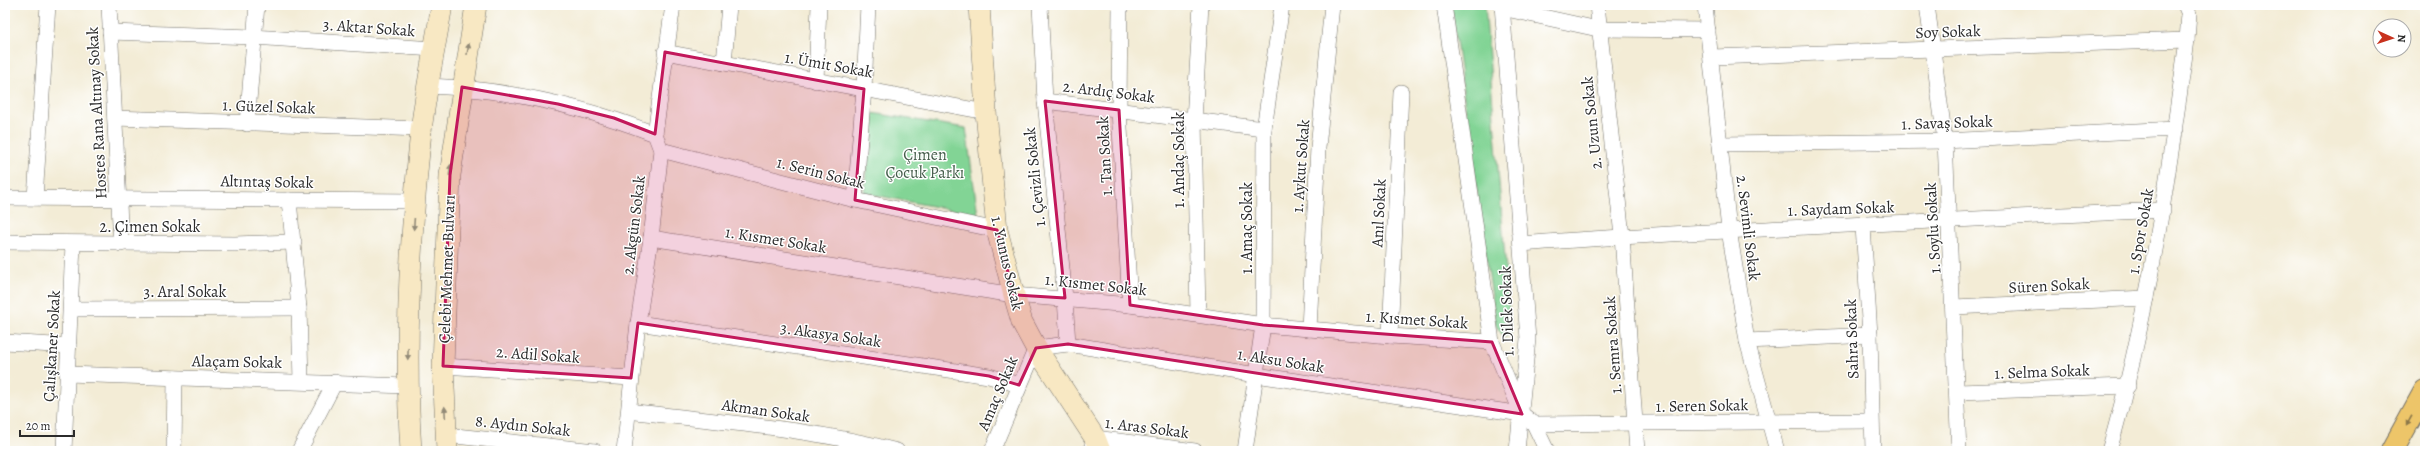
<svg xmlns="http://www.w3.org/2000/svg" width="2430" height="456" font-family="Alegreya,serif">
<rect width="100%" height="100%" fill="#fff"/>
<filter id="ink" filterUnits="userSpaceOnUse"><feTurbulence type="fractalNoise" baseFrequency=".025" numOctaves="2"/><feDisplacementMap in="SourceGraphic" scale="8" xChannelSelector="R" yChannelSelector="G"/><feConvolveMatrix kernelMatrix="1 2 1 2 8 2 1 2 1" color-interpolation-filters="sRGB"/></filter>
<filter id="wash" filterUnits="userSpaceOnUse"><feTurbulence type="fractalNoise" baseFrequency=".012" numOctaves="4" result="noise"/><feDisplacementMap in="SourceGraphic" scale="16" xChannelSelector="R" yChannelSelector="G"/><feGaussianBlur stdDeviation="0.9" result="paint"/><feColorMatrix in="noise" values="0 0 0 0 0 0 0 0 0 0 0 0 0 0 0 0 0 1.4 0 .05"/><feComposite in="paint" operator="in"/></filter>
<g filter="url(#wash)">
<rect width="100%" height="100%" fill="#f3ecd6"/>
<g fill="#82d495" stroke="#568060">
<path d="M 1451,5 L 1485,5 L 1511,334 L 1504,337 L 1496,326 Z"/>
<path d="M 872,113 L 966,128 L 978,215 L 864,193 Z"/>
</g>
</g>
<g filter="url(#ink)">
<g fill="none" stroke-linecap="round" stroke-linejoin="round">
<defs>
<g id="street">
<path d="M 109,5 L 121,244"/>
<path d="M 1040,5 L 1045,101 L 1065,298 L 1068,344"/>
<path d="M 1120,5 L 1119,110 L 1130,305"/>
<path d="M 1444,5 L 1492,342 L 1522,414 L 1534,424 L 1547,451"/>
<path d="M 1502,5 L 1528,339 L 1517,451"/>
<path d="M 1597,5 L 1622,236 L 1637,451"/>
<path d="M 1705,5 L 1729,230 L 1747,341 L 1777,451"/>
<path d="M 1927,5 L 1945,141 L 1959,451"/>
<path d="M 1502,8 L 1598,29 L 1708,30"/>
<path d="M 110,32 L 253,37 L 434,49"/>
<path d="M 665,52 L 986,112"/>
<path d="M 1712,57 L 2187,40"/>
<path d="M 724,63 L 729,5"/>
<path d="M 816,81 L 819,5"/>
<path d="M 429,86 C 505,89 583,106 655,134"/>
<path d="M 1045,101 L 1264,129"/>
<path d="M 115,118 L 421,129"/>
<path d="M 247,124 L 257,5"/>
<path d="M 1720,144 L 1945,141 L 2175,129"/>
<path d="M 661,150 L 855,200 L 997,230"/>
<path d="M 5,198 L 416,201"/>
<path d="M 35,198 L 48,5"/>
<path d="M 289,200 L 299,308 L 301,381"/>
<path d="M 855,200 L 864,89 L 868,5"/>
<path d="M 1863,226 L 1870,335 L 1873,451"/>
<path d="M 651,238 L 1014,295 L 1130,305 L 1263,325 L 1390,336 L 1492,342"/>
<path d="M 5,242 L 235,244 L 294,242"/>
<path d="M 1521,244 C 1735,228 1949,221 2163,210"/>
<path d="M 1954,307 L 2146,298"/>
<path d="M 71,309 L 299,308"/>
<path d="M 1198,314 L 1194,120 L 1201,5"/>
<path d="M 638,323 L 989,376 L 1019,385"/>
<path d="M 1309,329 L 1318,148 L 1332,5"/>
<path d="M 1390,336 L 1401,92"/>
<path d="M 1747,341 L 1870,335"/>
<path d="M 5,342 L 69,346"/>
<path d="M 443,366 L 631,378"/>
<path d="M 67,374 L 407,386"/>
<path d="M 1958,392 L 2128,386"/>
<path d="M 629,411 C 718,422 809,428 897,451"/>
<path d="M 1534,424 L 1871,421"/>
<path d="M 446,435 L 595,451"/>
<path d="M 1092,446 L 1095,438 L 1195,451"/>
<path d="M 64,451 L 73,244"/>
<path d="M 174,451 L 175,378"/>
<path d="M 299,451 L 335,382"/>
<path d="M 624,451 L 638,323 L 651,238 L 661,150 L 655,134 L 673,5"/>
<path d="M 992,451 L 1036,348 L 1068,344 L 1256,375 L 1522,414"/>
<path d="M 1245,451 L 1263,325 L 1264,129 L 1282,5"/>
<path d="M 2109,451 C 2148,317 2168,179 2187,40 L 2189,14 L 2185,5"/>
</g>
<g id="secondary">
<path d="M 979,5 L 986,112 L 997,230 L 1014,295 L 1022,322 L 1036,348 L 1095,438 L 1100,451"/>
<path d="M 411,451 C 404,345 410,237 421,131 C 426,89 435,47 442,5"/>
<path d="M 447,451 L 443,366 L 450,175 L 476,5"/>
</g>
<path id="primary" d="M 2392,451 L 2425,391"/>
</defs>
<use href="#street" stroke="#716f67" stroke-width="16"/>
<use href="#secondary" stroke="#716f67" stroke-width="22"/>
<use href="#primary" stroke="#716f67" stroke-width="24"/>
<use href="#street" stroke="#fff" stroke-width="15"/>
<use href="#secondary" stroke="#f8e8c3" stroke-width="21"/>
<use href="#primary" stroke="#edc569" stroke-width="22"/>
</g>
<defs><path id="oneway-solid" d="M-6-.8H1V-3.2L6.5 0L1 3.2V.8H-6Z"/></defs>
<g fill="#928a77">
<use href="#oneway-solid" transform="translate(468 49) rotate(-80)"/>
<use href="#oneway-solid" transform="translate(450 170) rotate(-83)"/>
<use href="#oneway-solid" transform="translate(414 224) rotate(94)"/>
<use href="#oneway-solid" transform="translate(408 354) rotate(92)"/>
<use href="#oneway-solid" transform="translate(445 412) rotate(-93)"/>
</g>
<use fill="#8c784a" href="#oneway-solid" transform="translate(2409 421) rotate(119)"/>
</g>
<path fill="#c2185b" fill-opacity="0.2" stroke="#c2185b" stroke-width="3" stroke-linejoin="round" d="M 665,52 L 864,89 L 855,200 L 997,230 L 1014,295 L 1065,298 L 1045,101 L 1119,110 L 1130,305 L 1263,325 L 1492,342 L 1522,414 L 1068,344 L 1036,348 L 1019,385 L 989,376 L 638,323 L 631,378 L 443,366 L 450,175 L 462,87 L 558,104 L 614,118 L 655,134 Z"/>
<g text-anchor="middle" stroke-width="3" stroke-linejoin="round" paint-order="stroke">
<g font-size="16" fill="#2b2b2b" stroke="#fff">
<text transform="translate(369 27) rotate(4)" y="6">3. Aktar Sokak</text>
<text transform="translate(1948 31) rotate(-2)" y="6">Soy Sokak</text>
<text transform="translate(829 64) rotate(10)" y="6">1. Ümit Sokak</text>
<text transform="translate(1109 91) rotate(7)" y="6">2. Ardıç Sokak</text>
<text transform="translate(269 106) rotate(2)" y="6">1. Güzel Sokak</text>
<text transform="translate(96 113) rotate(-93)" y="6">Hostes Rana Altınay Sokak</text>
<text transform="translate(1947 122) rotate(-2)" y="6">1. Savaş Sokak</text>
<text transform="translate(1591 123) rotate(-96)" y="6">2. Uzun Sokak</text>
<text transform="translate(1104 156) rotate(-93)" y="6">1. Tan Sokak</text>
<text transform="translate(1178 160) rotate(-90)" y="6">1. Andaç Sokak</text>
<text transform="translate(1300 166) rotate(-86)" y="6">1. Aykut Sokak</text>
<text transform="translate(821 172) rotate(14)" y="6">1. Serin Sokak</text>
<text transform="translate(1034 177) rotate(-96)" y="6">1. Çevizli Sokak</text>
<text transform="translate(267 181) rotate(1)" y="6">Altıntaş Sokak</text>
<text transform="translate(1841 208) rotate(-2)" y="6">1. Saydam Sokak</text>
<text transform="translate(1378 213) rotate(-87)" y="6">Anıl Sokak</text>
<text transform="translate(633 225) rotate(-83)" y="6">2. Akgün Sokak</text>
<text x="150" y="232">2. Çimen Sokak</text>
<text transform="translate(1246 228) rotate(-90)" y="6">1. Amaç Sokak</text>
<text transform="translate(1749 228) rotate(83)" y="6">2. Sevimli Sokak</text>
<text transform="translate(1932 228) rotate(-93)" y="6">1. Soylu Sokak</text>
<text transform="translate(2140 231) rotate(-80)" y="6">1. Spor Sokak</text>
<text transform="translate(776 239) rotate(9)" y="6">1. Kısmet Sokak</text>
<text transform="translate(1008 263) rotate(77)" y="6">1. Yunus Sokak</text>
<text transform="translate(446 269) rotate(-88)" y="6">Çelebi Mehmet Bulvarı</text>
<text transform="translate(1096 284) rotate(6)" y="6">1. Kısmet Sokak</text>
<text transform="translate(2049 285) rotate(-3)" y="6">Süren Sokak</text>
<text x="185" y="297">3. Aral Sokak</text>
<text transform="translate(1506 311) rotate(-92)" y="6">1. Dilek Sokak</text>
<text transform="translate(1417 319) rotate(4)" y="6">1. Kısmet Sokak</text>
<text transform="translate(831 334) rotate(8)" y="6">3. Akasya Sokak</text>
<text transform="translate(1851 339) rotate(-92)" y="6">Sahra Sokak</text>
<text transform="translate(1612 345) rotate(-94)" y="6">1. Semra Sokak</text>
<text transform="translate(51 346) rotate(-87)" y="6">Çalışkaner Sokak</text>
<text transform="translate(538 354) rotate(4)" y="6">2. Adil Sokak</text>
<text transform="translate(1281 360) rotate(9)" y="6">1. Aksu Sokak</text>
<text transform="translate(237 361) rotate(1)" y="6">Alaçam Sokak</text>
<text transform="translate(2042 371) rotate(-2)" y="6">1. Selma Sokak</text>
<text transform="translate(997 393) rotate(-67)" y="6">Amaç Sokak</text>
<text transform="translate(1702 405) rotate(-1)" y="6">1. Seren Sokak</text>
<text transform="translate(766 410) rotate(8)" y="6">Akman Sokak</text>
<text transform="translate(523 425) rotate(6)" y="6">8. Aydın Sokak</text>
<text transform="translate(1147 427) rotate(7)" y="6">1. Aras Sokak</text>
</g>
<g font-size="16" fill="#455e4b" stroke="#fff">
<text x="925" y="160">Çimen<tspan x="925" dy="18">Çocuk Parkı</tspan></text>
</g>
</g>
<rect width="2430" height="456" fill="none" stroke="#fff" stroke-width="20"/>
<g transform="translate(2392 38) rotate(93)"><circle r="19" fill="#ffffff" stroke="#aaaaaa"/>
<path d="M0-3L7 15L0 10L-7 15Z" fill="#c8321e"/>
<text y="-6" font-size="11" font-weight="bold" text-anchor="middle" fill="#2b2b2b">N</text>
</g>
<path d="M20 430v6h54v-6" fill="none" stroke="#2b2b2b" stroke-width="2"/>
<text x="26" y="430" font-size="12" fill="#2b2b2b" stroke="#ffffff" stroke-width="3" paint-order="stroke">20 m</text>
</svg>
